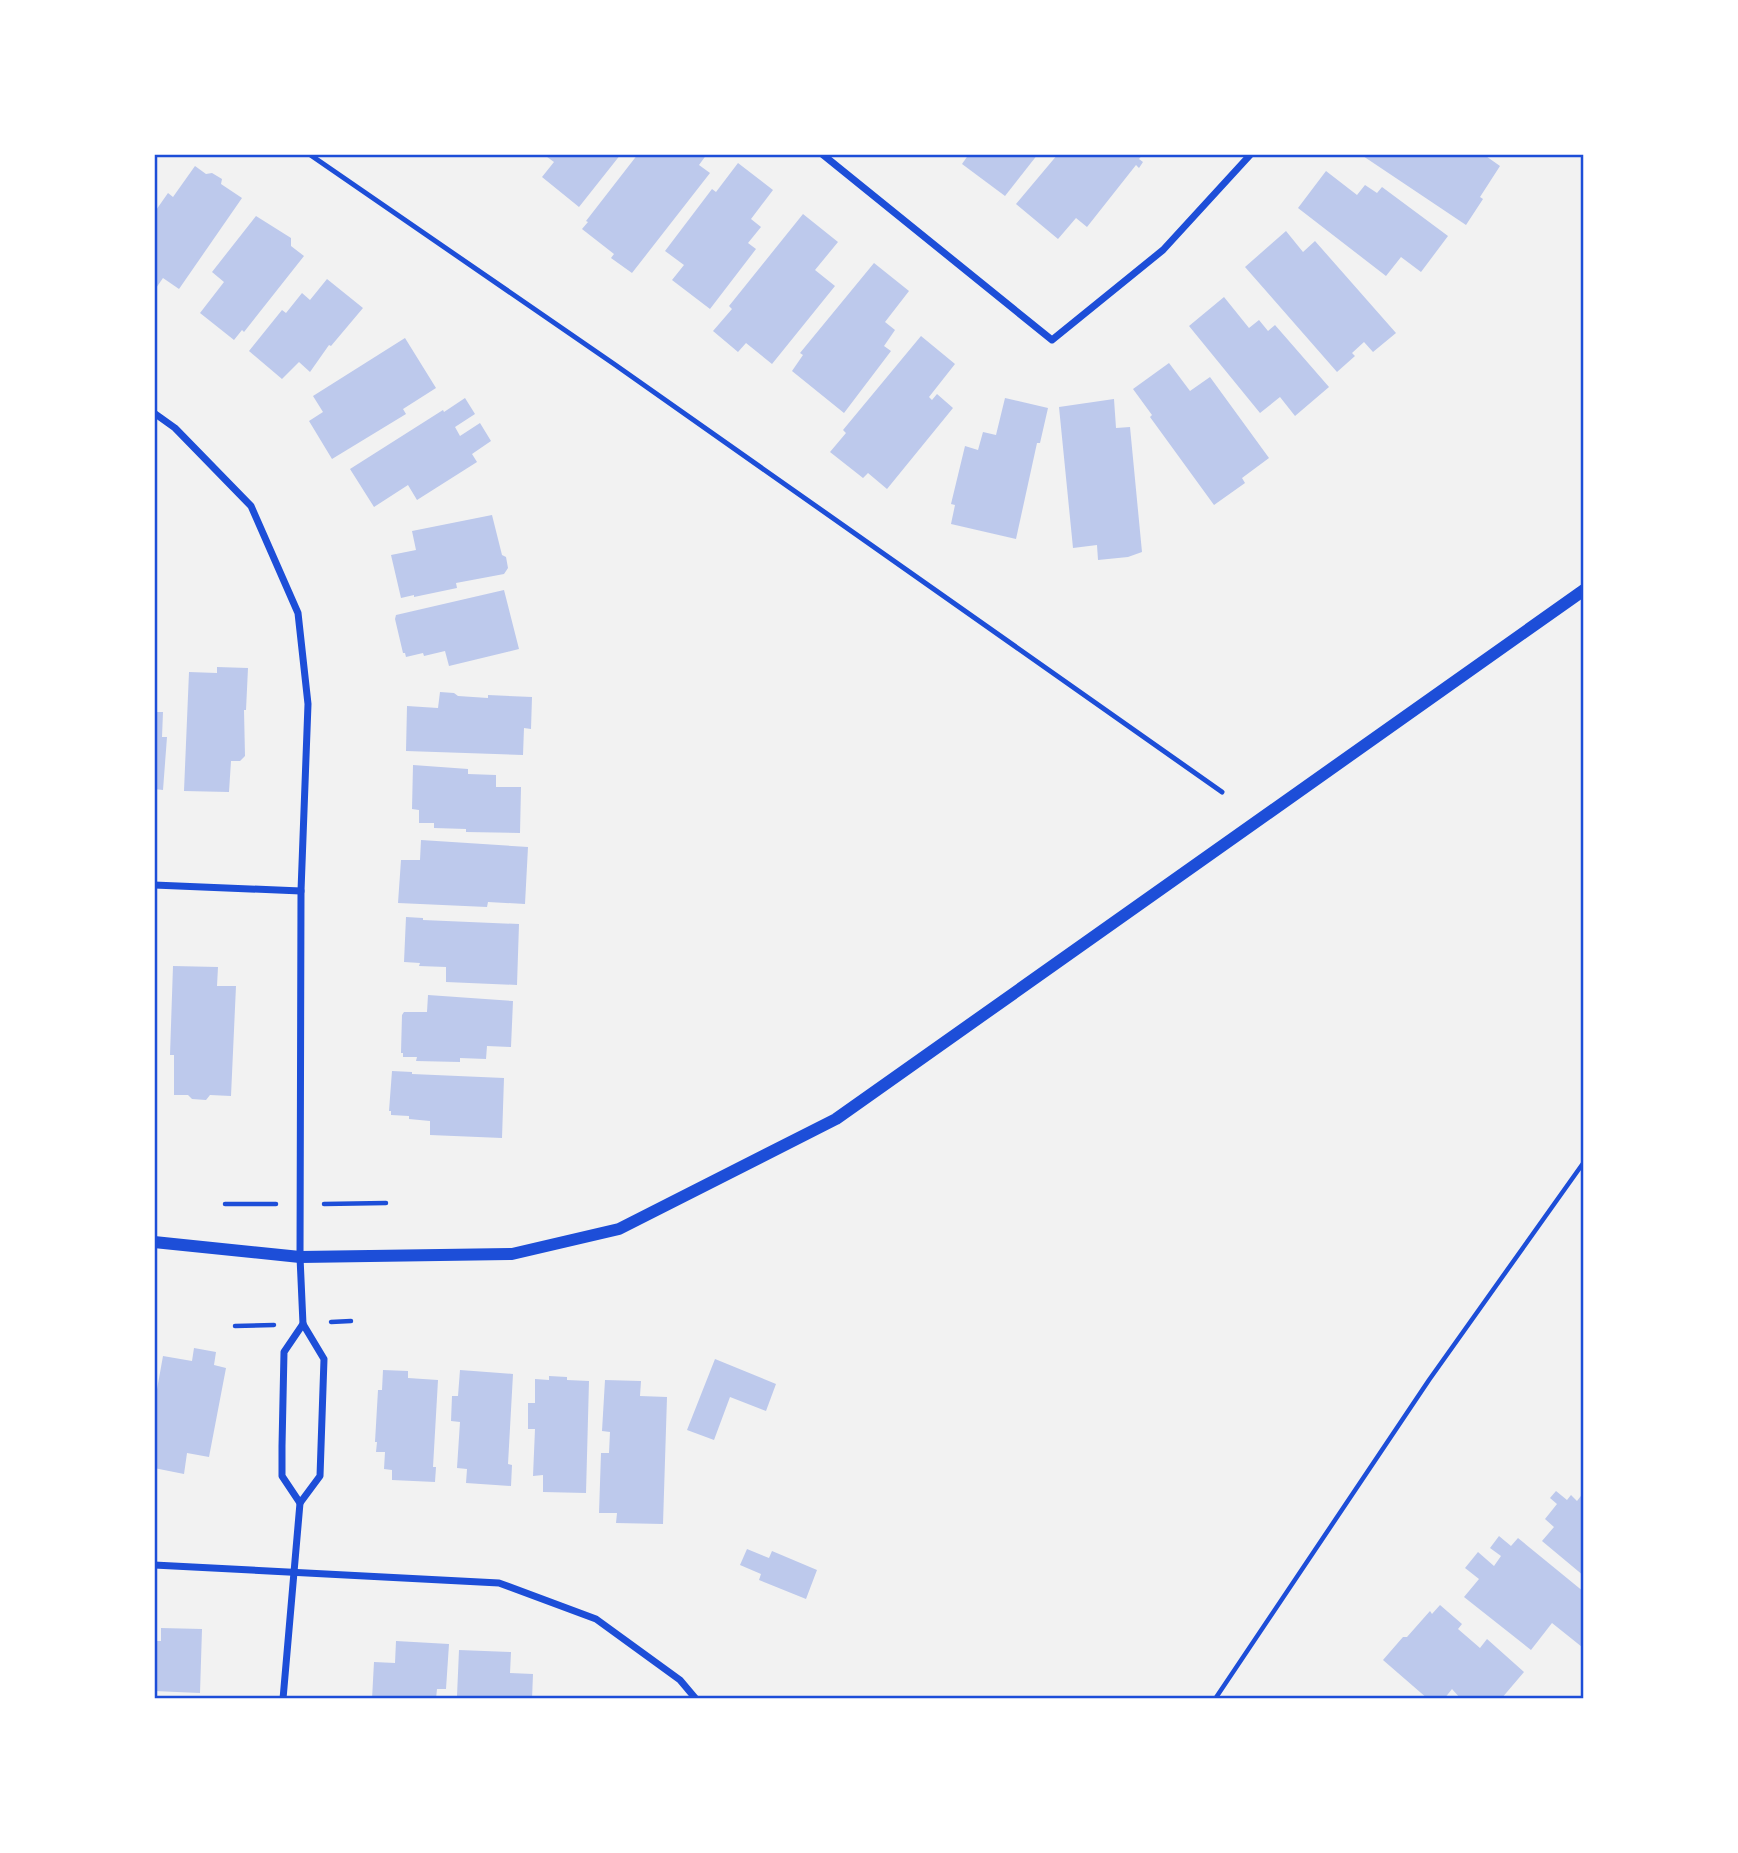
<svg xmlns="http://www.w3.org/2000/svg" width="1738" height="1853" font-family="'Archivo Narrow',sans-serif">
<rect width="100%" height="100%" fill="#f2f2f2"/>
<g fill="#bdc9ec">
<path d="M 543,154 L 621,154 L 579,207 L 542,177 L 554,162 Z"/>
<path d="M 638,154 L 707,154 L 699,165 L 710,173 L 632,273 L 611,258 L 614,254 L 582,229 L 588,222 L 586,221 Z"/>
<path d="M 969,154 L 1038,154 L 1005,196 L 962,164 Z"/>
<path d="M 1058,154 L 1143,154 L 1139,159 L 1143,162 L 1139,168 L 1136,165 L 1087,227 L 1076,218 L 1058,239 L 1016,204 Z"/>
<path d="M 1360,154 L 1483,154 L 1500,166 L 1480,197 L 1483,199 L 1466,225 Z"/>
<path d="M 738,163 L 773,190 L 751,219 L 761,227 L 748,243 L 756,249 L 710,309 L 672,280 L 684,265 L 665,251 L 712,189 L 716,192 Z"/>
<path d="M 195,166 L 206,174 L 212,173 L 222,179 L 221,184 L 242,198 L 179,289 L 163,278 L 154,291 L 154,213 L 168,193 L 173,197 Z"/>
<path d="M 1326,171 L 1357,195 L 1365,185 L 1377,193 L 1382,187 L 1448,236 L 1421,272 L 1401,257 L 1386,276 L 1298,208 Z"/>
<path d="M 803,214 L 838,242 L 815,270 L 835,286 L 772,364 L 746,343 L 738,352 L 713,331 L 732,309 L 729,306 Z"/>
<path d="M 256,216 L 291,238 L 291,246 L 304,256 L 244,332 L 242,330 L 234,340 L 200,313 L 224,282 L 212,272 Z"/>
<path d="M 1286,231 L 1303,252 L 1315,241 L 1396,333 L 1373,352 L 1364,342 L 1352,353 L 1355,356 L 1337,372 L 1245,267 Z"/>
<path d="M 874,263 L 909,291 L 885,322 L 895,330 L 884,346 L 891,351 L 844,413 L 792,371 L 803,355 L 800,353 Z"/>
<path d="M 327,279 L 363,308 L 331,346 L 329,345 L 310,372 L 299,362 L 282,379 L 249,351 L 282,310 L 286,313 L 302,293 L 310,300 Z"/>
<path d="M 1224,297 L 1249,328 L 1259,320 L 1268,331 L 1275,325 L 1329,387 L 1295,416 L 1280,397 L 1260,413 L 1189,326 Z"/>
<path d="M 921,336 L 955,364 L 929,397 L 932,400 L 937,394 L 953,408 L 887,489 L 868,473 L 863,478 L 830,452 L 846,433 L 843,430 Z"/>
<path d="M 405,338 L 436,388 L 403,409 L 406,414 L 332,459 L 309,421 L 323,412 L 313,396 Z"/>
<path d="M 1169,363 L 1190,391 L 1210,377 L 1269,458 L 1242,478 L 1245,483 L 1214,505 L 1150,417 L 1152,415 L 1133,389 Z"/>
<path d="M 465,398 L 475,414 L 455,427 L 460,436 L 480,423 L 491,441 L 472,454 L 477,462 L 417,500 L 408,485 L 374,507 L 350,469 L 443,410 L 444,412 Z"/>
<path d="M 1005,398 L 1048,408 L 1040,443 L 1037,443 L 1016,539 L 951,524 L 955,505 L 951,504 L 965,446 L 978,450 L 983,432 L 996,435 Z"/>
<path d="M 1114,399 L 1116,428 L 1130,427 L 1142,552 L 1128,557 L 1098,560 L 1097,545 L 1073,548 L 1059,407 Z"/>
<path d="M 492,515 L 502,555 L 506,557 L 508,568 L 504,574 L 456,583 L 457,588 L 414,597 L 414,595 L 401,598 L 391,555 L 416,550 L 412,531 Z"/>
<path d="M 504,590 L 519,649 L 449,666 L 445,651 L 424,656 L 423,653 L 406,657 L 405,653 L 403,653 L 395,619 L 396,615 Z"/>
<path d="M 217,667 L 248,668 L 246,710 L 244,710 L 245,756 L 240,761 L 231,761 L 229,792 L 184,791 L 189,672 L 217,673 Z"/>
<path d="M 440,692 L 454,693 L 458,696 L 488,698 L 488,695 L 532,697 L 531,729 L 524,728 L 523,755 L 406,751 L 407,706 L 438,708 Z"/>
<path d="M 154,712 L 163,712 L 162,737 L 167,737 L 163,790 L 154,789 Z"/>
<path d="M 413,765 L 468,769 L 468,774 L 496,775 L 496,787 L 521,787 L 520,833 L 466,832 L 466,829 L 434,828 L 434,823 L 419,823 L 419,810 L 412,809 Z"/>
<path d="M 421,840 L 528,847 L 525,904 L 488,902 L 487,907 L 398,903 L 401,860 L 420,860 Z"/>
<path d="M 406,917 L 423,918 L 423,920 L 519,924 L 517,985 L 446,982 L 446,967 L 419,966 L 420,963 L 404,962 Z"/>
<path d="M 173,966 L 218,967 L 217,986 L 236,986 L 231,1096 L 210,1095 L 206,1100 L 192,1099 L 188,1095 L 174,1095 L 174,1055 L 170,1055 Z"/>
<path d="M 428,995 L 513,1001 L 511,1047 L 487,1046 L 486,1059 L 460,1058 L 460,1062 L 416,1061 L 417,1057 L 403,1057 L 403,1053 L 401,1053 L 402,1015 L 404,1012 L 427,1012 Z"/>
<path d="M 392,1071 L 412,1072 L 412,1074 L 504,1078 L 502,1138 L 430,1135 L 430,1121 L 409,1119 L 409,1116 L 391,1115 L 391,1111 L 389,1111 Z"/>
<path d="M 194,1348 L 216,1352 L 214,1365 L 226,1368 L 209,1457 L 187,1453 L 184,1474 L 154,1468 L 154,1406 L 163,1356 L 192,1361 Z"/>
<path d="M 715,1359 L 776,1384 L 766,1411 L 730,1397 L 714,1440 L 687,1430 Z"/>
<path d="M 383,1370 L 408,1371 L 408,1378 L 438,1380 L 433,1467 L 436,1467 L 435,1482 L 392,1480 L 392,1470 L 384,1469 L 385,1452 L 376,1452 L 377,1442 L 375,1442 L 378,1390 L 382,1390 Z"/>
<path d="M 460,1370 L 513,1374 L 508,1464 L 512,1465 L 511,1486 L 466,1483 L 467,1469 L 457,1468 L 460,1422 L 451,1421 L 452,1396 L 458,1396 Z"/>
<path d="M 549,1376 L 567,1377 L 567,1380 L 589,1381 L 586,1493 L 543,1492 L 543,1475 L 533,1476 L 535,1429 L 528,1429 L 528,1403 L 535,1403 L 535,1379 L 549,1380 Z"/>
<path d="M 605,1380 L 641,1381 L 640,1396 L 667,1397 L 663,1524 L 616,1523 L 617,1513 L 599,1513 L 601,1453 L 609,1453 L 610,1432 L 602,1431 Z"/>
<path d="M 1556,1491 L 1567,1500 L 1571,1495 L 1577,1501 L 1584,1492 L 1584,1576 L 1542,1541 L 1554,1527 L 1545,1519 L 1557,1504 L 1550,1498 Z"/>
<path d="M 1499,1536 L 1511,1546 L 1518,1538 L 1584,1592 L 1582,1647 L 1552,1623 L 1531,1650 L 1464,1597 L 1479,1579 L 1465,1568 L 1478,1552 L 1494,1566 L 1501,1556 L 1490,1548 Z"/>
<path d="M 747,1549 L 769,1558 L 772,1551 L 817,1570 L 806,1599 L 759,1580 L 761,1574 L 740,1565 Z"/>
<path d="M 1440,1605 L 1462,1624 L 1458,1629 L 1480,1648 L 1487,1639 L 1524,1672 L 1501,1699 L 1461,1699 L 1452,1689 L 1444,1699 L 1428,1699 L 1383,1660 L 1403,1637 L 1407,1637 L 1430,1611 L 1432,1614 Z"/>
<path d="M 161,1628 L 202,1629 L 200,1693 L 154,1691 L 154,1641 L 161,1641 Z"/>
<path d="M 396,1641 L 449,1644 L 446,1689 L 437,1689 L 436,1699 L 372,1699 L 374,1662 L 395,1663 Z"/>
<path d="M 459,1650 L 511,1652 L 510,1673 L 533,1674 L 532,1699 L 468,1699 L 468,1696 L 457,1696 Z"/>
</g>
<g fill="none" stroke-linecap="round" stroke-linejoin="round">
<g stroke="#1d4ed8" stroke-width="4.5">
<path d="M 225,1204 L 276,1204"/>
<path d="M 324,1204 L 386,1203"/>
<path d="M 331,1322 L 351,1321"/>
<path d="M 235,1326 L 274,1325"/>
<path d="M 1215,1699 L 1429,1380 L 1584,1162"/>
</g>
<path stroke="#1d4ed8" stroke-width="5" d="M 309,154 L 614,364 L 1222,792"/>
<g stroke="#1d4ed8" stroke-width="7">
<path d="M 822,154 L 1052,340 L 1163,250 L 1251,154"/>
<path d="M 154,413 L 175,428 L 251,506 L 298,613 L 308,704 L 301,891 L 300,1257 L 303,1324 L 324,1359 L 320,1476 L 300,1503 L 283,1699"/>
<path d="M 154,885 L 301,891"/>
<path d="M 300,1503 L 282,1476 L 282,1446 L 284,1352 L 303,1324"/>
<path d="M 154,1565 L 499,1583 L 596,1619 L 680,1680 L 696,1699"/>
</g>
<path stroke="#1d4ed8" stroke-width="12" d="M 154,1242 L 300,1257 L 512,1254 L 619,1229 L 836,1119 L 1584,590"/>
</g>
<rect width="1738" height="1853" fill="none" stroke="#ffffff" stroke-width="312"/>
<rect x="156" y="156" width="1426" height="1541" fill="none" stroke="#1d4ed8" stroke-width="2.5"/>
</svg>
